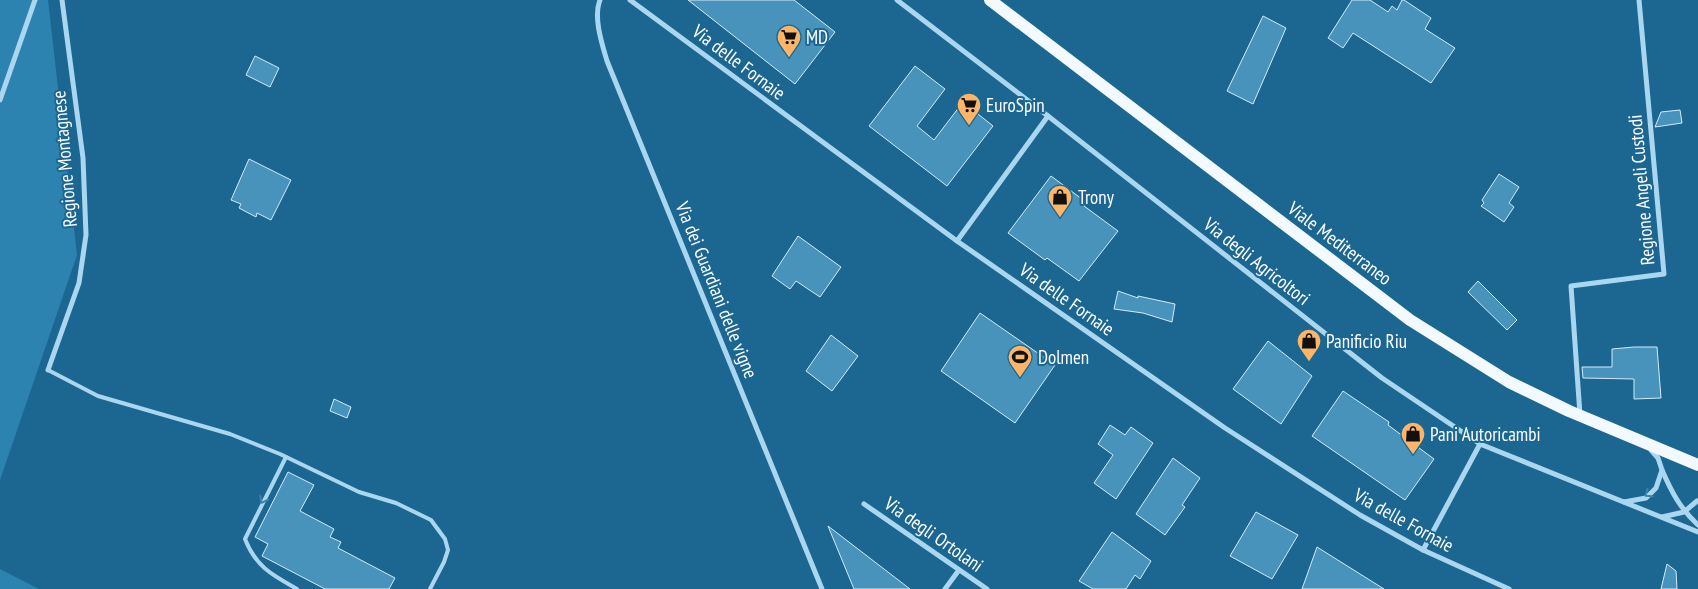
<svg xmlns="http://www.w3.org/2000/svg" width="1698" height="589" font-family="'PT Sans Narrow',sans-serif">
<rect width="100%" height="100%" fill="#1b6792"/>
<g fill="#2d83b0">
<path d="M 0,0 L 48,0 L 77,255 L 0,480 Z"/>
<path d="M 0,569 L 39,589 L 0,589 Z"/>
</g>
<g fill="#4893bb" stroke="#d1ecfa">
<path d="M 688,0 L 794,0 L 835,32 L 795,84 Z"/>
<path d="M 1352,0 L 1370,0 L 1388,12 L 1392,6 L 1397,10 L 1402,0 L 1404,0 L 1431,18 L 1425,29 L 1455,48 L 1431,83 L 1353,33 L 1343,48 L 1328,38 Z"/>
<path d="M 1263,16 L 1286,28 L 1253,104 L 1227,91 Z"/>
<path d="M 255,56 L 279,68 L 270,87 L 246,75 Z"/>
<path d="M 915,66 L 945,89 L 917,126 L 934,140 L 963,102 L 993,126 L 947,186 L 869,126 Z"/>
<path d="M 1680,110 L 1682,123 L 1655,127 L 1661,112 Z"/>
<path d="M 249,159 L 291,180 L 271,220 L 257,213 L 256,217 L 239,208 L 241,204 L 231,200 Z"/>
<path d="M 1499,174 L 1519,187 L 1509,203 L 1514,207 L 1504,222 L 1481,206 L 1484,203 L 1482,200 Z"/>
<path d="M 1051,176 L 1086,202 L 1084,206 L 1118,231 L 1079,281 L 1047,258 L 1045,260 L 1008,233 Z"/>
<path d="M 798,236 L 841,267 L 820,297 L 796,281 L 790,289 L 772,276 Z"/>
<path d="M 1478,281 L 1517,320 L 1507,330 L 1468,292 Z"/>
<path d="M 1118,291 L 1138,298 L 1138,296 L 1175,304 L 1172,322 L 1143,313 L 1114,309 Z"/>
<path d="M 980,313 L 1055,365 L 1015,423 L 941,371 Z"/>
<path d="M 831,335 L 858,356 L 832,391 L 806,371 Z"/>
<path d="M 1268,341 L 1312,376 L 1281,424 L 1233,389 Z"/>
<path d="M 1634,347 L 1657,347 L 1661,398 L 1634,399 L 1634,379 L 1583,378 L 1582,367 L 1612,367 L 1612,349 Z"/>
<path d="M 1343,391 L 1389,422 L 1388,425 L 1434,459 L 1405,500 L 1312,436 Z"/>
<path d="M 334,399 L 351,407 L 347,418 L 330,411 Z"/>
<path d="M 1110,425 L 1125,435 L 1131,427 L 1153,443 L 1116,499 L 1094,483 L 1113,455 L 1098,444 Z"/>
<path d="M 1173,458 L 1200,478 L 1182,505 L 1185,507 L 1165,535 L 1136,514 Z"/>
<path d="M 288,472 L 314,485 L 300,511 L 334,529 L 330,537 L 341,542 L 338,548 L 395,578 L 389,589 L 325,589 L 262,556 L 268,544 L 255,537 Z"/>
<path d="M 1256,512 L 1298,535 L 1272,579 L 1230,556 Z"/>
<path d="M 828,526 L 910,589 L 854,589 Z"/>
<path d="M 1112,532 L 1151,561 L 1140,579 L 1135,575 L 1126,589 L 1093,589 L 1079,581 Z"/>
<path d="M 1317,547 L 1384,589 L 1302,589 Z"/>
<path d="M 1667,564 L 1676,571 L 1677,589 L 1661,589 Z"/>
</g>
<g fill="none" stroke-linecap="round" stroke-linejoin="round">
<g stroke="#aad7ef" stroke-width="4">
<path d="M 48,370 L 98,396 L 230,434 L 280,454 L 359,492 L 396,503 L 431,520 L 445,539 L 448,550 L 444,562 L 430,589"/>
<path d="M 286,457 L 245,539 C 256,567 272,575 297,589"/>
</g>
<g stroke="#aad7ef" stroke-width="5">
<path d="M 600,0 C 593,17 602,44 607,61 L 822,589"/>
<path d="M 630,0 L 957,241 L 1225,428 L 1360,515 L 1423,550 L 1509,589"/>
<path d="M 897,0 L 1048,116 L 1382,378 L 1480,444 L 1698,532"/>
<path d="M 0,100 L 35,0"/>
<path d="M 957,241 L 1048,116"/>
<path d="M 48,370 L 79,283 L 86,235 L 83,158 L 62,0"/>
<path d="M 1580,415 L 1571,286 L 1664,274 L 1639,0"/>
<path d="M 1662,470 C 1672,493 1680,508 1698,525"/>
<path d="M 1624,502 L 1646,498 L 1656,488 L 1662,470 L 1658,458 L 1651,450"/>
<path d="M 864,504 L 987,589"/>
<path d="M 1662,517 L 1684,512 L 1697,501"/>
<path d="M 1423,550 L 1480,444"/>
<path d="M 945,589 L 959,570"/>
</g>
<path stroke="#f2faff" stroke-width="12" d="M 990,0 L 1410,320 L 1509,382 L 1569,411 L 1698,465"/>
</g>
<defs><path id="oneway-chevron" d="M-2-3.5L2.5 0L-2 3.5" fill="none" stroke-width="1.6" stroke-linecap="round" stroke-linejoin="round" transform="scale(1.25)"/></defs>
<g stroke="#3f83a9">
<use href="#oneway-chevron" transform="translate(1648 494) rotate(145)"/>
<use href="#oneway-chevron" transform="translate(263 500) rotate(117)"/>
</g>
<defs>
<symbol id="supermarket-pin" viewBox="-11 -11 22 30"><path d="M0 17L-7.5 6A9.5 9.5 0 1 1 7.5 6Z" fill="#ffb568" stroke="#1b6792"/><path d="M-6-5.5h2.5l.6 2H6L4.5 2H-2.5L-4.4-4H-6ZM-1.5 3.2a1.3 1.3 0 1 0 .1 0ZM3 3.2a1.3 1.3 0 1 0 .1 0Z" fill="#111"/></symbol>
<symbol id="shop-pin" viewBox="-11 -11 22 30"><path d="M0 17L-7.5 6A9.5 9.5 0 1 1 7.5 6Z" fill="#ffb568" stroke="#1b6792"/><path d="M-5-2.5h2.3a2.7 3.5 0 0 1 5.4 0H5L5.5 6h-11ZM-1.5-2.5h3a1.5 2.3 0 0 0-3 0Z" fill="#111"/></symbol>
<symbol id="stadium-pin" viewBox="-11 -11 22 30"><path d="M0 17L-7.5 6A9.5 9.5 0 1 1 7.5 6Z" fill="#ffb568" stroke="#1b6792"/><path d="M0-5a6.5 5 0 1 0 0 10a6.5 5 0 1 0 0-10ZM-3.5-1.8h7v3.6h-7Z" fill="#111"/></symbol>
</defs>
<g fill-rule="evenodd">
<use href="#supermarket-pin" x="775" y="23" width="28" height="38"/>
<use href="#supermarket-pin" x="955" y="91" width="28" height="38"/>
<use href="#shop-pin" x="1046" y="183" width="28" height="38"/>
<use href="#shop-pin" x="1295" y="327" width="28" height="38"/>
<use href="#stadium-pin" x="1006" y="343" width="28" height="38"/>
<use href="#shop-pin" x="1399" y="420" width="28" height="38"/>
</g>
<g text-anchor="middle" stroke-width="4" stroke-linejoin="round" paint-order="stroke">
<g font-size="19" fill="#fff" stroke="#1b6792" text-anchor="start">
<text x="806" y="44">MD</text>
<text x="986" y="112">EuroSpin</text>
<text x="1078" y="204">Trony</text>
<text x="1326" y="348">Panificio Riu</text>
<text x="1038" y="364">Dolmen</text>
<text x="1430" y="441">Pani Autoricambi</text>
</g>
<g font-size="19" fill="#fff" stroke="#1b6792">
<text transform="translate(739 62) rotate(37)" y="7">Via delle Fornaie</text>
<text transform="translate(64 159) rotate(-95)" y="7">Regione Montagnese</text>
<text transform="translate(1641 190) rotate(-95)" y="7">Regione Angeli Custodi</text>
<text transform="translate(1340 243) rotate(37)" y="7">Viale Mediterraneo</text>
<text transform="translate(1257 261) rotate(38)" y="7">Via degli Agricoltori</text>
<text transform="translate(717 290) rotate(68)" y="7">Via dei Guardiani delle vigne</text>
<text transform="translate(1067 299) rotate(35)" y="7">Via delle Fornaie</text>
<text transform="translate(1404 520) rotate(29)" y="7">Via delle Fornaie</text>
<text transform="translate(934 534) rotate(35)" y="7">Via degli Ortolani</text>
</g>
</g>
</svg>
